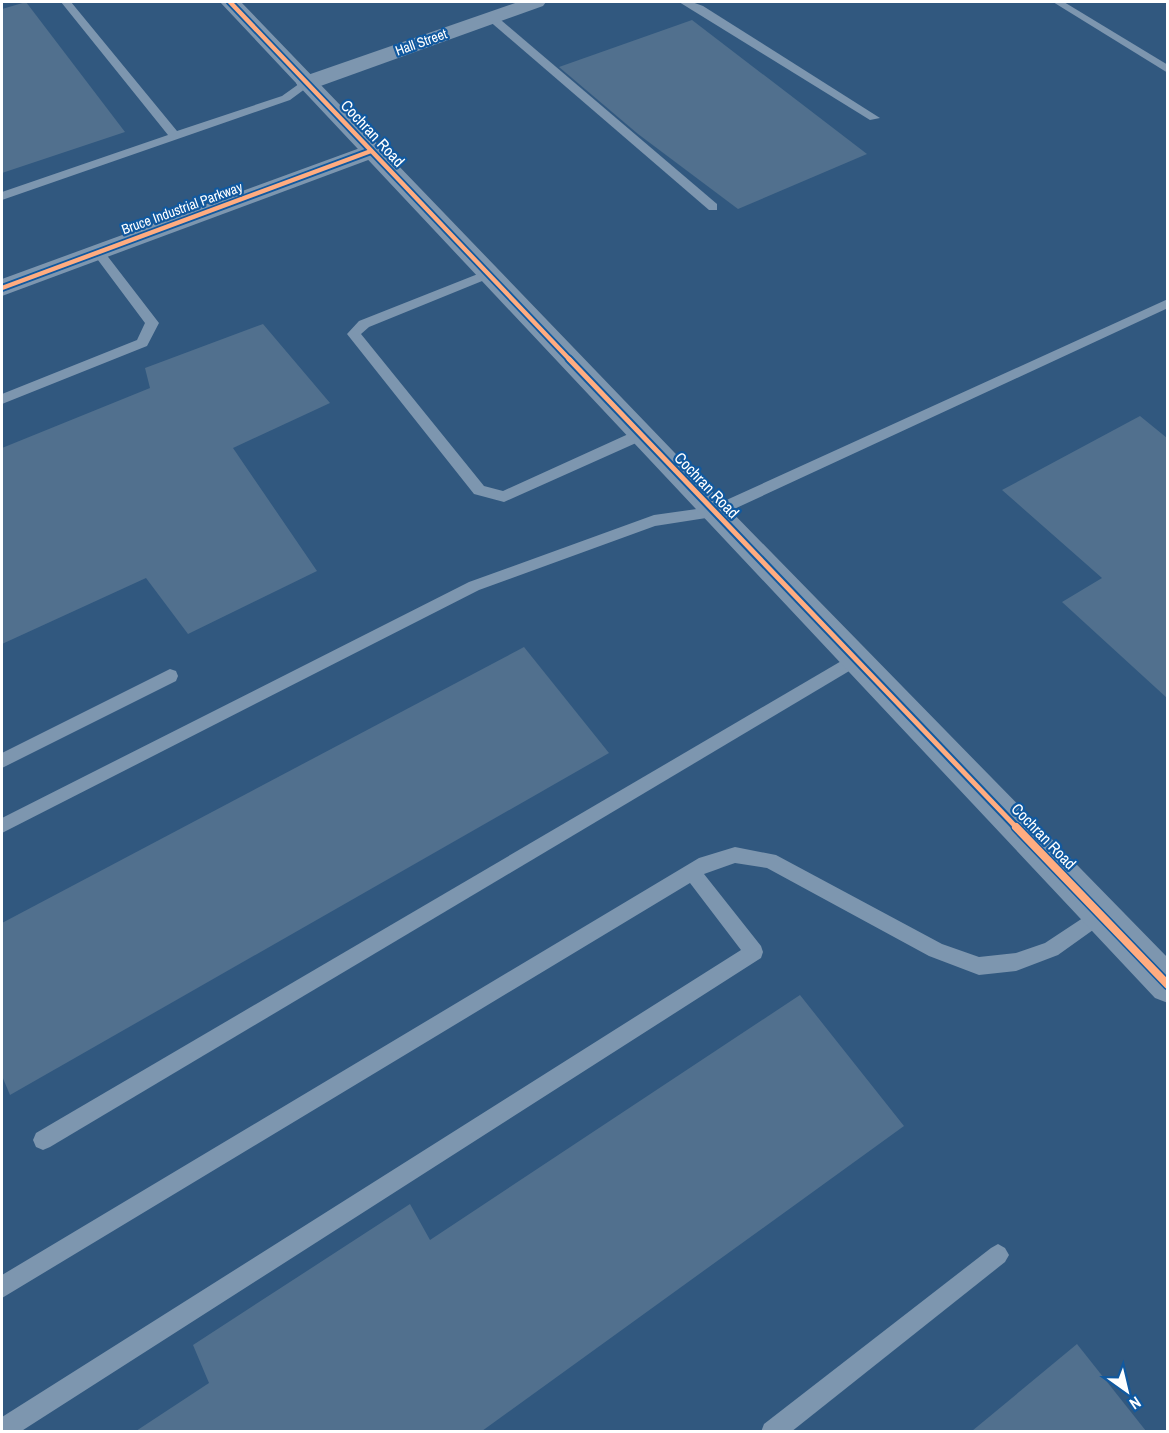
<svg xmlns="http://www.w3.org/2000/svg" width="1169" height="1433" font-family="'Archivo Narrow',sans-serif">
<rect width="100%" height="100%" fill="#31587f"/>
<g fill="#51708e">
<path d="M 26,2 L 125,132 L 2,173 L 2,9 Z"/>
<path d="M 692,20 L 867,154 L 738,209 L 638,134 L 559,67 Z"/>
<path d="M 263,324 L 330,403 L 233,448 L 317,571 L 188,634 L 146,578 L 2,644 L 2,448 L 150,388 L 145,368 Z"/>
<path d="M 1140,416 L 1167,438 L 1167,698 L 1062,602 L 1102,578 L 1002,490 Z"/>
<path d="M 524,647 L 609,753 L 10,1095 L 2,1076 L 2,923 Z"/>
<path d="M 800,995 L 904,1126 L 482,1431 L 136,1431 L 209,1383 L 193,1345 L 410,1204 L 430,1240 Z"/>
<path d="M 1077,1344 L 1146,1431 L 972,1431 Z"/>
</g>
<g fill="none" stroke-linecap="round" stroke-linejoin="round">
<g fill="#7d96af" fill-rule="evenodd">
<path d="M 61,2 L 71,2 L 177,131 L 282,96 L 303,81 L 313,83 L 290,100 L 2,200 L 2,192 L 168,135 Z"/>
<path d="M 679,2 L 692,2 L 703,6 L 880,118 L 870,120 Z"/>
<path d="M 1053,2 L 1064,2 L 1168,65 L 1168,73 Z"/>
<path d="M 487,15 L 495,15 L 717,204 L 717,210 L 709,210 L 487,19 Z"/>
<path d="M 98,248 L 102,249 L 159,323 L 147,346 L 2,404 L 2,394 L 137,340 L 145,323 L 92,252 Z"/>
<path d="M 488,270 L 494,274 L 492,277 L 369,327 L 361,334 L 484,486 L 503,491 L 635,431 L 640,430 L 647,435 L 645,439 L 504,502 L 474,494 L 347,334 L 359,321 Z"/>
<path d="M 1168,299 L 1168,308 L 719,516 L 655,526 L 479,590 L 2,833 L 2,818 L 469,582 L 654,515 L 711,507 Z"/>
<path d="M 855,653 L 861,654 L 863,659 L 861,664 L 50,1147 L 43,1150 L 36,1147 L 33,1140 L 36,1133 Z"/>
<path d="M 170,669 L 176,671 L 178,676 L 176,681 L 2,768 L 2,753 Z"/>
<path d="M 735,847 L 776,855 L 942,944 L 979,957 L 1016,953 L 1045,943 L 1101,906 L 1107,908 L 1110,914 L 1107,920 L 1058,955 L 1016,971 L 979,975 L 929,956 L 767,868 L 735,863 L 704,874 L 761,946 L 763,952 L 761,958 L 20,1432 L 2,1432 L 2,1417 L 741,950 L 690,883 L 2,1298 L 2,1275 L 699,858 Z"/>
<path d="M 998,1244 L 1005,1248 L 1009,1255 L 1005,1262 L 791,1432 L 761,1432 L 764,1424 L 991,1248 Z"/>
</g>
<g fill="#7d96af" fill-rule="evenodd">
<path d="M 518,2 L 546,2 L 543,6 L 315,88 L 299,88 L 296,83 L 299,78 Z"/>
<path d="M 371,144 L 379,146 L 383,151 L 379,156 L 2,296 L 2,279 Z"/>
</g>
<path fill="#7d96af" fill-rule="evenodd" d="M 220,2 L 241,2 L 724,504 L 1168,958 L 1168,1003 L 1155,998 Z"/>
<defs>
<g id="cycleway-far2">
<path d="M 230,2 L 571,361"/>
<path d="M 2,288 L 371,151"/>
</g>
<path id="cycleway-far1" d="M 569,359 L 1017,828"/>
<path id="cycleway" d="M 1016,827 L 1168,985"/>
</defs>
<use href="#cycleway-far2" stroke="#11599f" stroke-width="8"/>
<use href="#cycleway-far1" stroke="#11599f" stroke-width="9"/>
<use href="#cycleway" stroke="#11599f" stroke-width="11"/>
<use href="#cycleway-far2" stroke="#ffac80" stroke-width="4.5"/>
<use href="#cycleway-far1" stroke="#ffac80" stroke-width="5"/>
<use href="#cycleway" stroke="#ffac80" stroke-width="8"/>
</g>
<g text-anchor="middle" stroke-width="4.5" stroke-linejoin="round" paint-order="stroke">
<g font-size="14" fill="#fff" stroke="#11599f">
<text transform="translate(421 42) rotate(-20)" y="5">Hall Street</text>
<text transform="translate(182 208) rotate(-20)" y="5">Bruce Industrial Parkway</text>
</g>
<g font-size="16" fill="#fff" stroke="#11599f">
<text transform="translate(373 133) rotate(47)" y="6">Cochran Road</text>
<text transform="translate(707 485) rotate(46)" y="6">Cochran Road</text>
<text transform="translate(1044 836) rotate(46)" y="6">Cochran Road</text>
</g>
</g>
<rect width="1169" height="1433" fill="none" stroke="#ffffff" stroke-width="6"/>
<g transform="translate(1127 1391) rotate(146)" stroke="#11599f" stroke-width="4.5" paint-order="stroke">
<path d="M0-4.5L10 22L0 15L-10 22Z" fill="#ffffff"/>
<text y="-9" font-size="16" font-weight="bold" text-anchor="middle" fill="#ffffff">N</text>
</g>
</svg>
